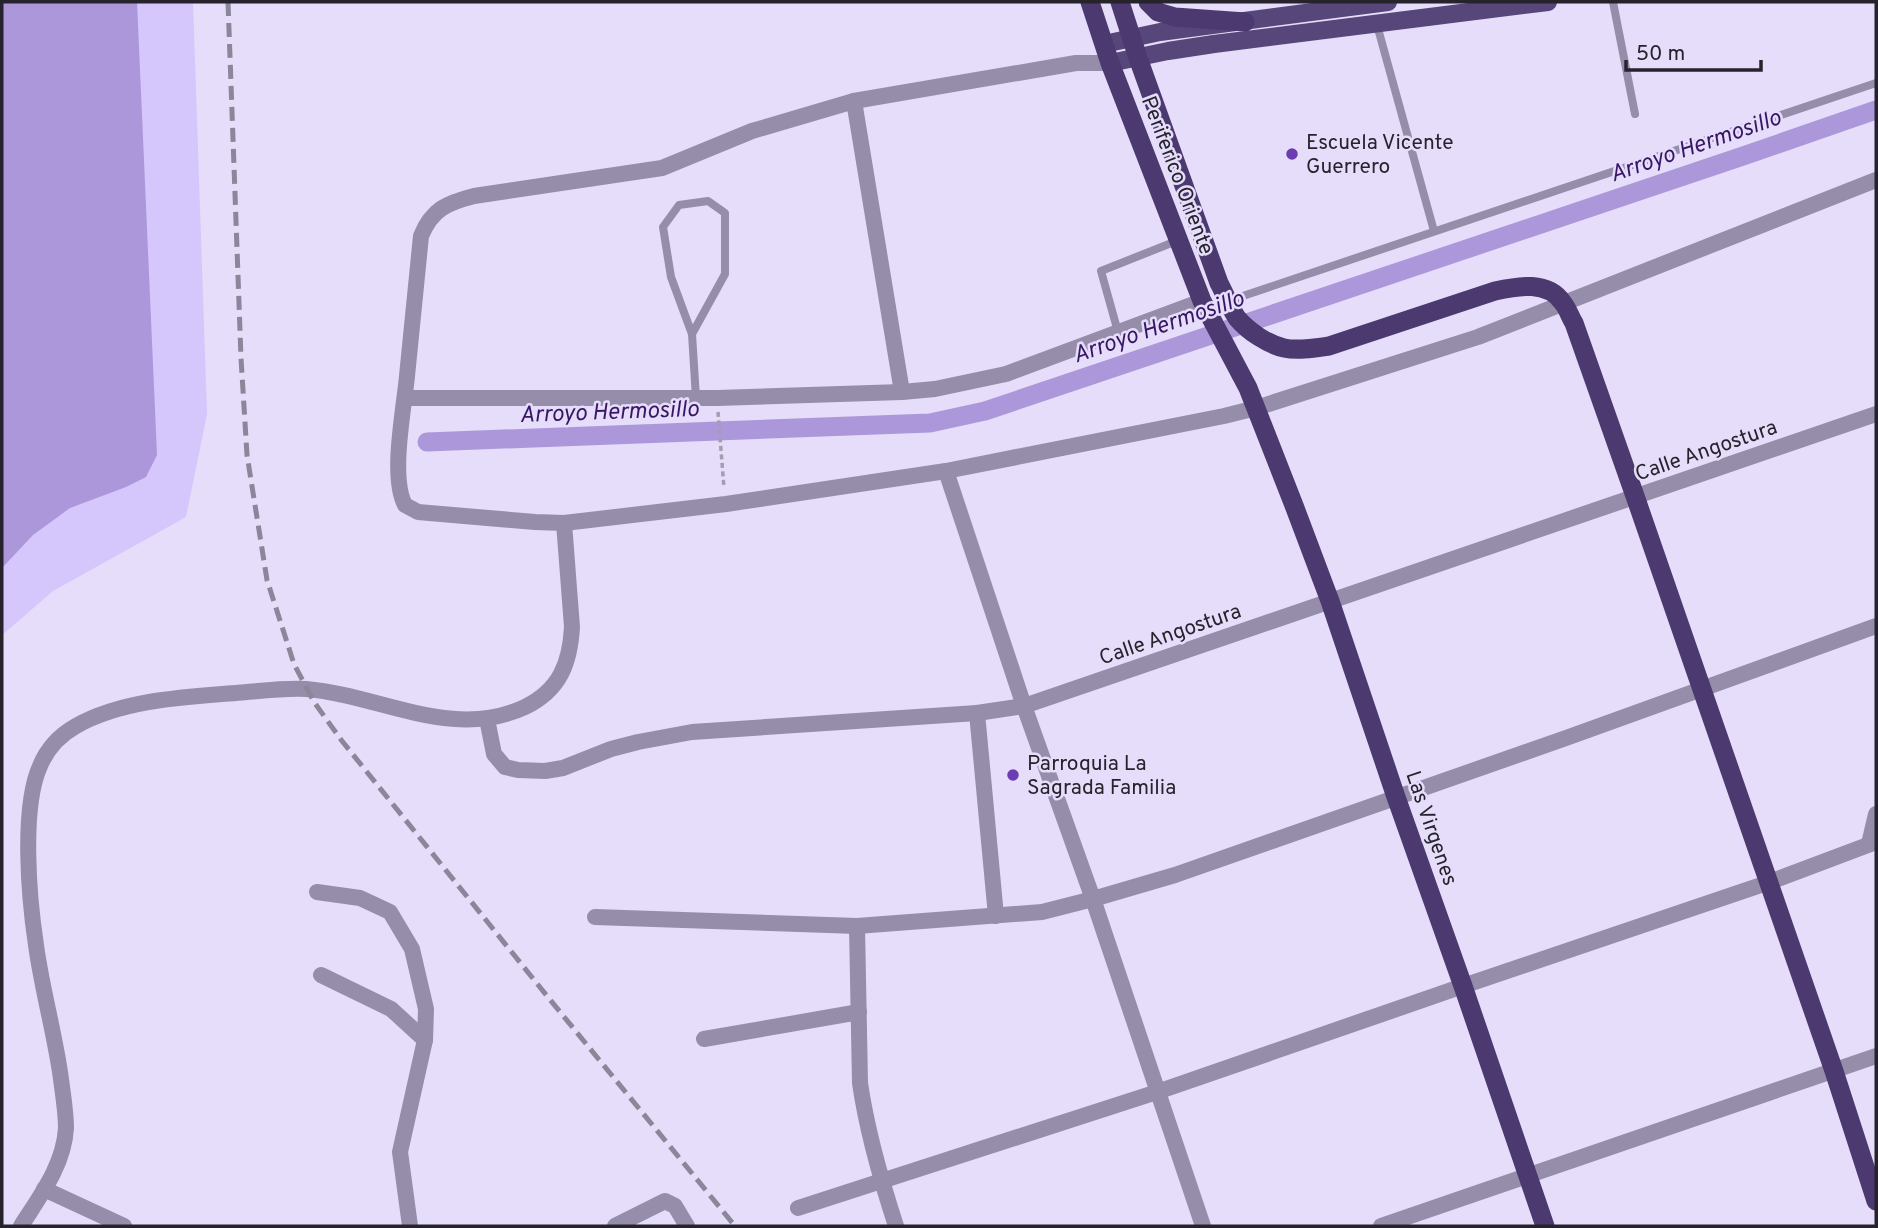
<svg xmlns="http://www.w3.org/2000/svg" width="1878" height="1228" font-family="Overpass,sans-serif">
<rect width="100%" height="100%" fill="#e5ddf9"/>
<path fill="#d5c6fc" d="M 2,2 L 193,2 L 207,414 L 186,517 L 53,591 L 2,635 Z"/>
<path fill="#ab97da" d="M 2,2 L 137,2 L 157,455 L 146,477 L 126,487 L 70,508 L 33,535 L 2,568 Z"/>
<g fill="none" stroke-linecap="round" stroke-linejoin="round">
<path stroke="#ab97da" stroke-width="19" d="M 427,442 L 930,423 L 985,411 L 1743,156 L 1876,110"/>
<path stroke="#a39db2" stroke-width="3.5" stroke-dasharray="5 3.5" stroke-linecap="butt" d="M 718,412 L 724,488"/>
<g stroke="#958daa" stroke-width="8">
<path d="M 1613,2 L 1635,114"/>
<path d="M 1377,25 L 1434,231"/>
<path d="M 1228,301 L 1876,83"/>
<path d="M 1118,332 L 1101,271 L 1179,240"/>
<path d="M 692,334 L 725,274 L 725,213 L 708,201 L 679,205 L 663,227 L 671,277 L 692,334 L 696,398"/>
</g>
<g stroke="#958daa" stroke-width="16">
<path d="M 1110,63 L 1076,63 L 854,101 L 752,131 L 662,168 L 474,196 C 447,203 432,209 421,236 C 416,283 412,330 407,376 C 404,409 390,477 405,505 L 418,512 L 535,522 L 564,523 L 726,504 L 946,471 L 1224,416 L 1256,408 L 1478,337 L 1876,180"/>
<path d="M 854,101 L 902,392"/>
<path d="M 405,398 L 717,398 L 902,392 L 935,389 L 1006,374 L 1202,301"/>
<path d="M 946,471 L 1024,706 L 1093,899 L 1203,1226"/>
<path d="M 977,713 L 996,916"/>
<path d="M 487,719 L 494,754 L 505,767 L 518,770 L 545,771 L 563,768 L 611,749 L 638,742 L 692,732 L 977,713 L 1024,706 L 1876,414"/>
<path d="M 1869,844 L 1876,814"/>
<path d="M 317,892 L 360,898 L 390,912 L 412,949 L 426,1009 L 425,1040 L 400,1152 L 410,1226"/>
<path d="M 595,917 L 857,926 L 1042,912 L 1093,899 L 1175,875 L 1566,738 L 1876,626"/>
<path d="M 857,926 L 860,1083 C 867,1132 881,1180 896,1226"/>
<path d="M 321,975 L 391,1009 L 425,1040"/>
<path d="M 704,1039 L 859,1012"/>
<path d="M 44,1189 L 124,1226"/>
<path d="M 798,1208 L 1157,1092 L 1463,986 L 1767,883 L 1876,842"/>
<path d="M 21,1226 C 40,1196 64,1165 66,1128 C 66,1112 63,1095 61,1079 C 55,1034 42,990 36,945 C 29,899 21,808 40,766 C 47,749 60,735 76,726 C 122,700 184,697 236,693 C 259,691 283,688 306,689 C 380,695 452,741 525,707 C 560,690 570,663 572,627 L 564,523"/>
<path d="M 615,1226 L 665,1201 L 675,1206 L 687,1226"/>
<path d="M 1381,1226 L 1876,1056"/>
</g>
<g stroke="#574679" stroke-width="18">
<path d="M 1104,44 L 1160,32 L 1388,2"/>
<path d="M 1110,63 L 1168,51 L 1214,44 L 1548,2"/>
</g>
<g stroke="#4c3970" stroke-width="19">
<path d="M 1090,2 L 1110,63 L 1202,301 L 1248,388 L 1295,508 L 1330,601 L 1396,797 L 1463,986 L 1545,1226"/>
<path d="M 1120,2 L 1138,58 L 1219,283 C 1225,294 1230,308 1237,318 C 1248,331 1267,344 1284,348 C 1298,351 1315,348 1329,346 L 1495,291 C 1518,286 1548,280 1563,303 C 1568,309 1570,317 1574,323 L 1635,496 L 1834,1071 L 1876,1201"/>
<path d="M 1148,2 L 1158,12 L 1175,17 L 1245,22"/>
</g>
<path stroke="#8b8699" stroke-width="5" stroke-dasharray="14 7" stroke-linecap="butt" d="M 228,2 L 241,358 L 247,455 L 267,580 L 294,664 L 314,702 L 342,741 L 547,996 L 735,1226"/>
</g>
<g fill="#6c3cb3" stroke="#e5ddf9" stroke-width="2.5">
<circle cx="1292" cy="154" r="7"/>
<circle cx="1013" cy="775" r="7"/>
</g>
<g text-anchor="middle" stroke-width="5" stroke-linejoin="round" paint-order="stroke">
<g font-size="21" fill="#26232d" stroke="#e5ddf9" text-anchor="start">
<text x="1306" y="149">Escuela Vicente<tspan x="1306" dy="24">Guerrero</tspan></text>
<text x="1027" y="770">Parroquia La<tspan x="1027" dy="24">Sagrada Familia</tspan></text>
</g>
<g font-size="21" fill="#26232d" stroke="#e5ddf9">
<text transform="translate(1178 175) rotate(69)" y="7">Periferico Oriente</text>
<text transform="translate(1706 450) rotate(-19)" y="7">Calle Angostura</text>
<text transform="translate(1170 634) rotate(-19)" y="7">Calle Angostura</text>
<text transform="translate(1432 828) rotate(71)" y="7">Las Virgenes</text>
</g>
<g font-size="23" font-style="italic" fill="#381665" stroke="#e5ddf9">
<text transform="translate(1695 145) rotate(-19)" y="8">Arroyo Hermosillo</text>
<text transform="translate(1158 326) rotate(-19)" y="8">Arroyo Hermosillo</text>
<text transform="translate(609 411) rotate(-2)" y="8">Arroyo Hermosillo</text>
</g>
</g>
<rect width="1878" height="1228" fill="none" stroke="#26232d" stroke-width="7"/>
<path d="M1626 60v10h135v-10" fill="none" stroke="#26232d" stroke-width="3.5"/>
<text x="1636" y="60" font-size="21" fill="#26232d" stroke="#e5ddf9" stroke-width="5" paint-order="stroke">50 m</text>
</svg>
